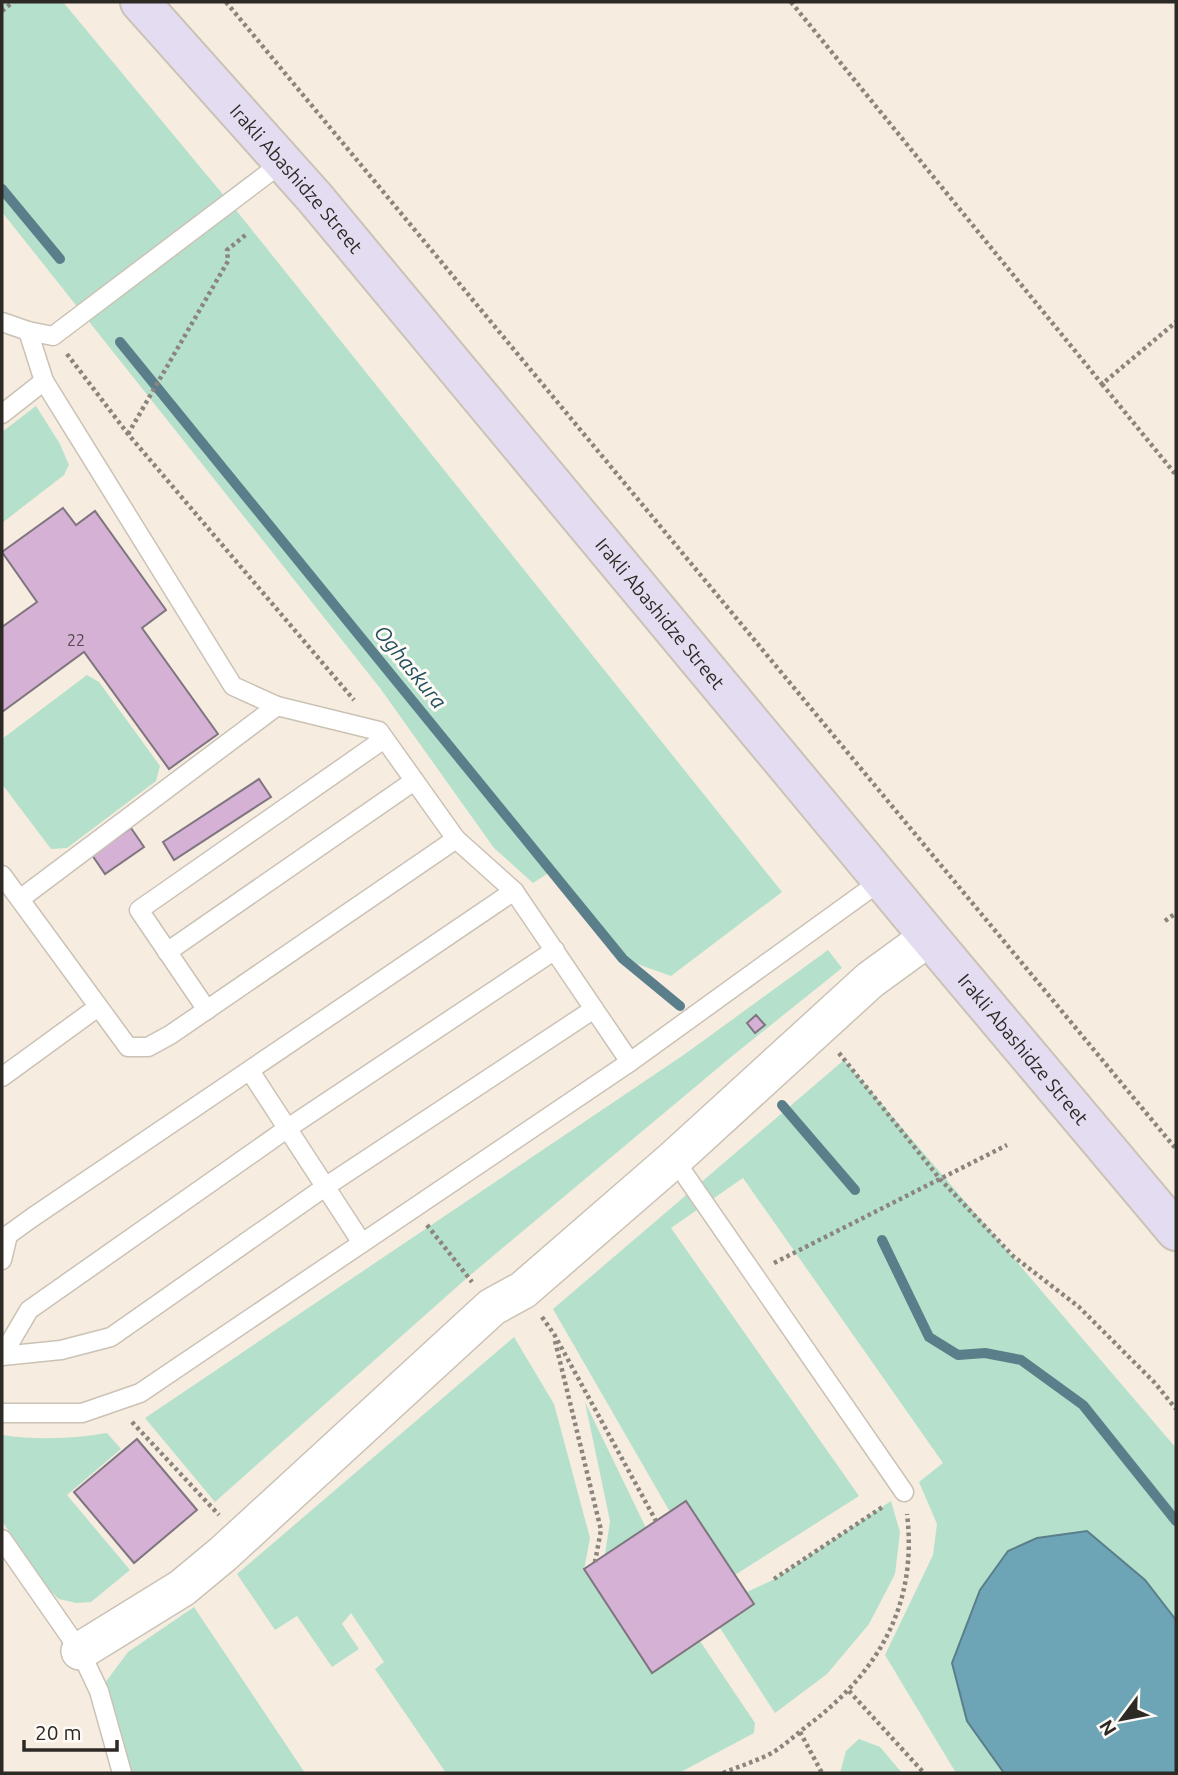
<svg xmlns="http://www.w3.org/2000/svg" width="1178" height="1775" font-family="Ubuntu,sans-serif">
<rect width="100%" height="100%" fill="#f6ece0"/>
<g fill="#b5e1cc">
<path d="M 2,2 L 63,2 L 240,215 L 782,892 L 671,976 L 623,959 L 550,872 L 533,883 L 494,848 L 380,688 L 2,212 Z"/>
<path d="M 36,406 L 60,444 L 69,465 L 64,475 L 2,523 L 2,432 Z"/>
<path d="M 87,675 L 99,682 L 160,766 L 156,781 L 67,848 L 51,849 L 2,784 L 2,739 Z"/>
<path d="M 828,950 L 842,968 L 731,1057 L 468,1277 L 215,1502 L 145,1418 L 685,1054 Z"/>
<path d="M 844,1060 L 1176,1448 L 1176,1773 L 956,1773 L 885,1655 L 933,1555 L 937,1524 L 919,1482 L 943,1463 L 743,1178 L 671,1228 L 859,1496 L 735,1575 L 686,1502 L 670,1512 L 553,1309 Z"/>
<path d="M 514,1337 L 554,1404 L 590,1538 L 584,1570 L 652,1672 L 700,1641 L 755,1723 L 754,1733 L 679,1773 L 446,1773 L 375,1669 L 384,1662 L 351,1613 L 342,1624 L 359,1649 L 332,1667 L 297,1616 L 275,1630 L 237,1574 Z"/>
<path d="M 585,1402 L 646,1528 L 605,1555 L 610,1521 Z"/>
<path d="M 107,1433 L 121,1449 L 67,1495 L 130,1570 L 91,1602 L 76,1603 L 59,1599 L 46,1587 L 2,1521 L 2,1435 C 37,1440 72,1439 107,1433 Z"/>
<path d="M 891,1501 L 900,1532 L 895,1574 L 869,1624 L 827,1674 L 775,1713 L 720,1628 L 754,1604 L 747,1592 L 775,1579 Z"/>
<path d="M 194,1607 L 305,1773 L 122,1773 L 99,1691 L 128,1652 Z"/>
<path d="M 859,1739 L 880,1747 L 902,1773 L 840,1773 L 846,1751 Z"/>
</g>
<path fill="#6da4b6" stroke="#5a7f8a" stroke-width="2" d="M 1087,1531 L 1145,1580 L 1176,1620 L 1176,1773 L 1004,1773 L 967,1721 L 952,1663 L 980,1590 L 1008,1551 L 1037,1538 Z"/>
<g fill="none" stroke-linecap="round" stroke-linejoin="round">
<g stroke="#5a7f8a" stroke-width="10">
<path d="M 2,189 L 60,259"/>
<path d="M 120,342 L 623,959 L 680,1006"/>
<path d="M 782,1105 L 855,1190"/>
<path d="M 882,1240 L 929,1337 L 958,1355 L 985,1353 L 1021,1360 L 1083,1405 L 1176,1521"/>
</g>
</g>
<g fill="#d4b1d5" stroke="#7f757f" stroke-width="2">
<path d="M 63,508 L 76,525 L 95,511 L 166,610 L 142,628 L 218,734 L 169,769 L 84,652 L 2,712 L 2,627 L 37,602 L 2,552 Z"/>
<path d="M 259,779 L 271,797 L 174,860 L 163,842 Z"/>
<path d="M 131,828 L 144,847 L 105,874 L 92,855 Z"/>
<path d="M 756,1015 L 765,1025 L 755,1033 L 747,1023 Z"/>
<path d="M 137,1439 L 197,1510 L 134,1563 L 74,1492 Z"/>
<path d="M 686,1501 L 754,1604 L 652,1673 L 584,1569 Z"/>
</g>
<g fill="none" stroke-linecap="round" stroke-linejoin="round">
<defs>
<g id="lane">
<path d="M 2,322 L 28,331 L 44,381 L 233,686 L 277,706 L 379,731 L 456,839 L 514,891 L 630,1062"/>
<path d="M 28,331 L 53,336 L 283,162"/>
<path d="M 2,414 L 44,381"/>
<path d="M 2,875 L 128,1047 L 148,1047 L 170,1035 L 456,839"/>
<path d="M 20,899 L 277,706"/>
<path d="M 167,952 L 414,781"/>
<path d="M 207,1010 L 139,910 L 384,739"/>
<path d="M 250,1071 L 362,1243"/>
<path d="M 2,1077 L 98,1007"/>
<path d="M 674,1159 L 904,1492"/>
<path d="M 2,1260 L 8,1235 L 33,1217 L 514,891"/>
<path d="M 2,1356 L 61,1350 L 111,1337 L 325,1187 L 594,1009"/>
<path d="M 2,1356 L 29,1310 L 288,1128 L 555,950"/>
<path d="M 2,1413 L 82,1413 L 140,1393 L 630,1062 L 882,880"/>
<path d="M 2,1539 L 80,1651 L 99,1691 L 122,1773"/>
</g>
<path id="street" d="M 80,1651 L 182,1588 L 223,1554 L 492,1307 L 523,1290 L 674,1159 L 870,980 L 929,937"/>
<g id="secondary">
<path id="s1" d="M 140,2 L 315,198 L 929,937 L 1176,1231"/>
</g>
</defs>
<use href="#lane" stroke="#cbc2b6" stroke-width="21"/>
<use href="#street" stroke="#cbc2b6" stroke-width="40"/>
<use href="#secondary" stroke="#cbc2b6" stroke-width="42"/>
<g stroke="#8b857d" stroke-width="4.5" stroke-dasharray="3.5 3.5" stroke-linecap="butt">
<path d="M 226,2 L 1176,1149"/>
<path d="M 791,2 L 1102,384 L 1176,322"/>
<path d="M 2,11 L 13,2"/>
<path d="M 67,354 L 128,434 L 354,700"/>
<path d="M 1102,384 L 1176,475"/>
<path d="M 128,434 L 228,261 L 227,250 L 248,233"/>
<path d="M 1165,921 L 1176,913"/>
<path d="M 839,1053 L 940,1179 L 1013,1256 L 1079,1307 L 1155,1383 L 1176,1409"/>
<path d="M 427,1225 L 472,1282"/>
<path d="M 774,1263 L 1007,1145"/>
<path d="M 542,1317 L 554,1334 L 656,1521"/>
<path d="M 555,1341 L 601,1530 L 595,1562"/>
<path d="M 132,1422 L 219,1515"/>
<path d="M 774,1579 L 884,1506"/>
<path d="M 849,1691 L 924,1773"/>
<path d="M 800,1732 L 822,1773"/>
<path d="M 723,1773 C 738,1767 753,1762 768,1755 C 782,1748 794,1736 807,1726 C 878,1673 918,1605 907,1514"/>
</g>
<use href="#lane" stroke="#fff" stroke-width="18"/>
<use href="#street" stroke="#fff" stroke-width="37"/>
<use href="#secondary" stroke="#e4ddf1" stroke-width="38"/>
</g>
<g text-anchor="middle" stroke-width="6" stroke-linejoin="round" paint-order="stroke">
<g font-size="16" fill="#574b51">
<text x="76" y="646">22</text>
</g>
<g font-size="19" fill="#2d2925" stroke="#fefaf5">
<text dy="7" stroke="none"><textPath href="#s1" startOffset="236">Irakli Abashidze Street</textPath></text>
<text dy="7" stroke="none"><textPath href="#s1" startOffset="803">Irakli Abashidze Street</textPath></text>
<text dy="7" stroke="none"><textPath href="#s1" startOffset="1370">Irakli Abashidze Street</textPath></text>
</g>
<g font-size="21" font-style="italic" fill="#204f5d" stroke="#fefaf5">
<text transform="translate(410 667) rotate(51)" y="7">Oghaskura</text>
</g>
</g>
<rect width="1178" height="1775" fill="none" stroke="#2d2925" stroke-width="7"/>
<g transform="translate(1122 1719) rotate(238)" stroke="#fefaf5" stroke-width="5" paint-order="stroke">
<path d="M0-5L12 26L0 18L-12 26Z" fill="#2d2925"/>
<text y="-10" font-size="19" font-weight="bold" text-anchor="middle" fill="#2d2925">N</text>
</g>
<path d="M24 1740v10h93v-10" fill="none" stroke="#2d2925" stroke-width="3.5"/>
<text x="35" y="1740" font-size="21" fill="#2d2925" stroke="#fefaf5" stroke-width="5" paint-order="stroke">20 m</text>
</svg>
